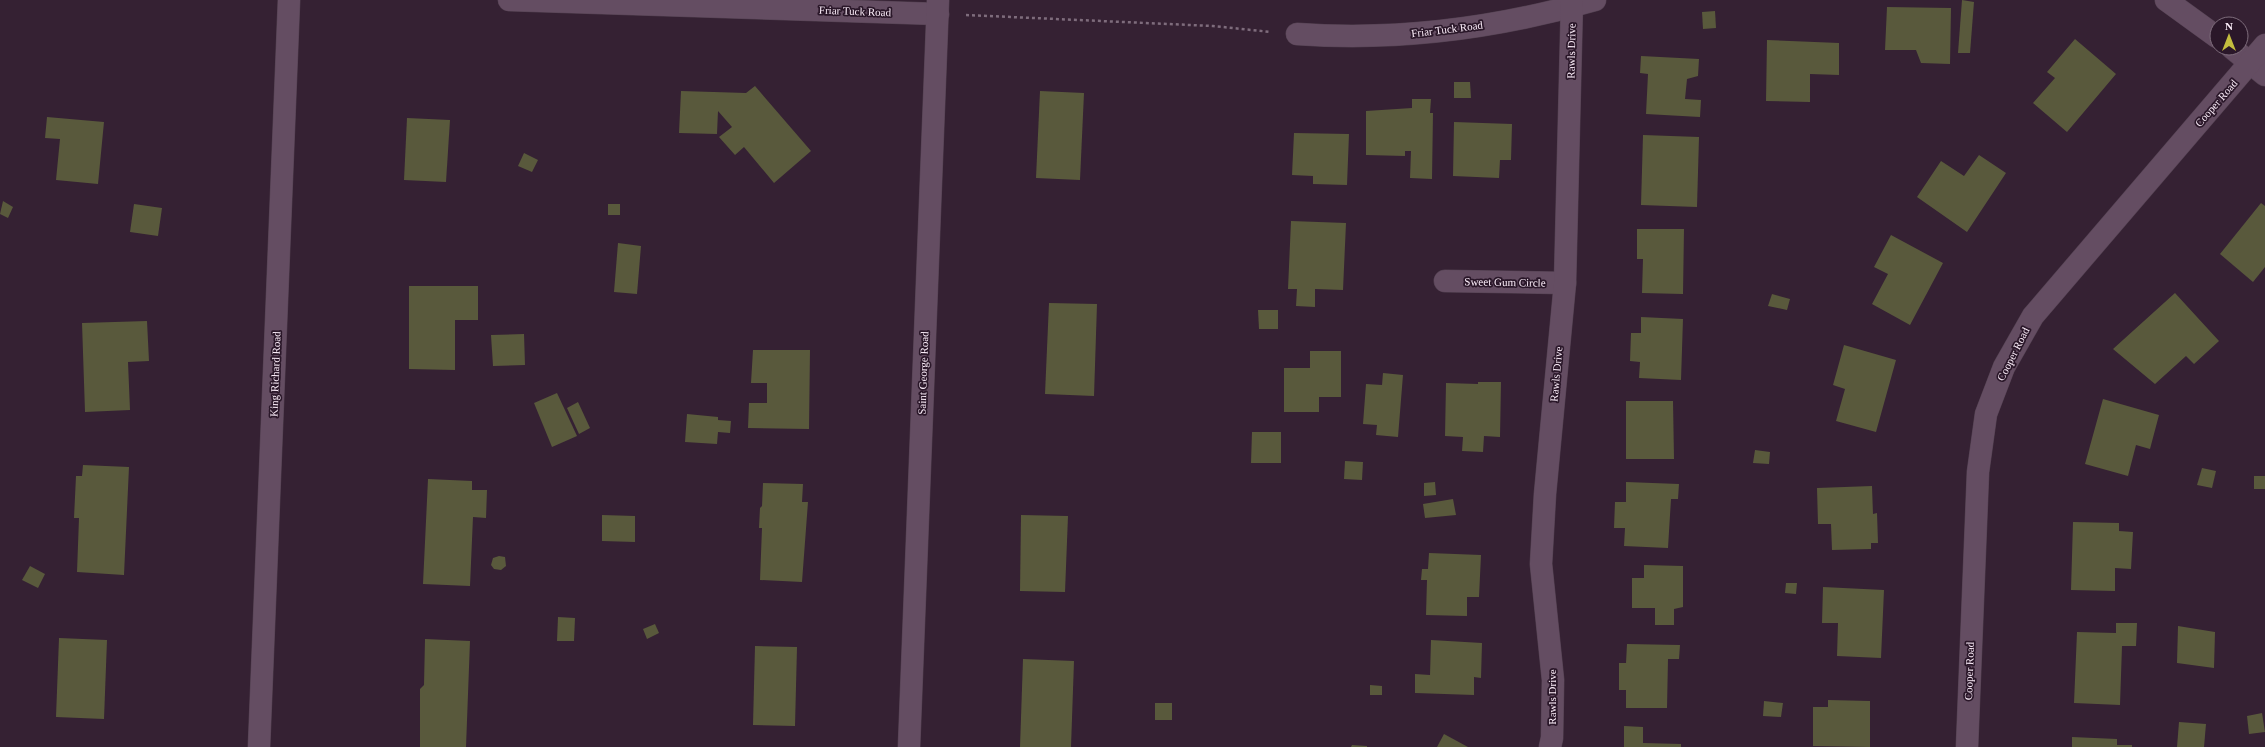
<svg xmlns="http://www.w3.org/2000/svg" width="2265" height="747" font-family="Georgia,serif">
<rect width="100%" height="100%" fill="#352133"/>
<g fill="#59593c">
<path d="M 1962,0 L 1974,2 L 1970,53 L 1958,53 Z"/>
<path d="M 1887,7 L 1951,8 L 1950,64 L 1921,63 L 1916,50 L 1885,50 Z"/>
<path d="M 1715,11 L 1716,28 L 1703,29 L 1702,12 Z"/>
<path d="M 2075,39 L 2116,74 L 2067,132 L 2033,103 L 2055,78 L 2047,72 Z"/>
<path d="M 1767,40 L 1839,43 L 1839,75 L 1810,74 L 1810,102 L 1766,101 Z"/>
<path d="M 1641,56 L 1699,59 L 1698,76 L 1687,79 L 1685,99 L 1701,100 L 1700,117 L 1646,114 L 1648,74 L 1640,73 Z"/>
<path d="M 1454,82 L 1470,82 L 1471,98 L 1454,98 Z"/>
<path d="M 755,86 L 811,151 L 774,183 L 744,147 L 735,155 L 719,137 L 732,127 L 718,111 L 717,134 L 679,133 L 681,91 L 746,93 Z"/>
<path d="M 1040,91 L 1084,93 L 1080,180 L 1036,178 Z"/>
<path d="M 1412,99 L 1431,99 L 1430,113 L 1433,113 L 1432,179 L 1410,178 L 1411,151 L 1405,151 L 1405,156 L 1366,155 L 1366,111 L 1412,108 Z"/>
<path d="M 47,117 L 104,122 L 98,184 L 56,180 L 60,139 L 45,138 Z"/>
<path d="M 407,118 L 450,120 L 446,182 L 404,180 Z"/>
<path d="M 1454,122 L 1512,124 L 1511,160 L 1500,160 L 1499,178 L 1453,176 Z"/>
<path d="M 1294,133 L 1349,134 L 1347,185 L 1313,184 L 1313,176 L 1292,175 Z"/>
<path d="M 1643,135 L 1699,137 L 1697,207 L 1641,205 Z"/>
<path d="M 524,153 L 538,160 L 532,172 L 518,166 Z"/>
<path d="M 1979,155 L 2006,173 L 1967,232 L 1917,197 L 1941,161 L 1964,176 Z"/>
<path d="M 3,201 L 13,207 L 8,218 L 0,214 Z"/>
<path d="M 2261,203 L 2265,206 L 2265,267 L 2253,282 L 2220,254 Z"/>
<path d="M 134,204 L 162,208 L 158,236 L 130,232 Z"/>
<rect x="608" y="204" width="12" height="11"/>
<path d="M 1291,221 L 1346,223 L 1343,290 L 1315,289 L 1315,307 L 1296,306 L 1297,289 L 1288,289 Z"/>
<path d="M 1637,229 L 1684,229 L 1683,294 L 1642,293 L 1643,259 L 1637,259 Z"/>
<path d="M 1891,235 L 1943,263 L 1910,325 L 1872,304 L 1888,274 L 1874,267 Z"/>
<path d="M 618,243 L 641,246 L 637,294 L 614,292 Z"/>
<path d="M 409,286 L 478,286 L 478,320 L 455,320 L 455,370 L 409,369 Z"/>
<path d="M 2175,293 L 2219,341 L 2194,364 L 2186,356 L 2155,384 L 2113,349 Z"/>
<path d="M 1772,294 L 1790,299 L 1787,310 L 1768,306 Z"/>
<path d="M 1049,303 L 1097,304 L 1094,396 L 1045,394 Z"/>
<path d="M 1258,310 L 1278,310 L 1278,329 L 1259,329 Z"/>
<path d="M 1641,317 L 1683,319 L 1681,380 L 1639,378 L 1640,362 L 1630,361 L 1631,333 L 1641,333 Z"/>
<path d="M 147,321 L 149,361 L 128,362 L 130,410 L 85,412 L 82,323 Z"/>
<path d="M 524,334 L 525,365 L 493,366 L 491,335 Z"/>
<path d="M 1844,345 L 1896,360 L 1876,432 L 1836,421 L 1845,389 L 1833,385 Z"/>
<path d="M 753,350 L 810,350 L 809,429 L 748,428 L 749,403 L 767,403 L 767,383 L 751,383 Z"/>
<path d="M 1310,351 L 1341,351 L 1341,397 L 1319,397 L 1319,412 L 1284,412 L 1284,368 L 1310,368 Z"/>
<path d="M 1383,373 L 1403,375 L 1398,437 L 1376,435 L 1377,425 L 1363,424 L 1366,384 L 1382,385 Z"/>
<path d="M 1478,382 L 1501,382 L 1500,437 L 1484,436 L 1483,452 L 1462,451 L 1463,437 L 1445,436 L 1446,383 L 1478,384 Z"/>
<path d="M 557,393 L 577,436 L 552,447 L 534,403 Z"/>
<path d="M 2103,399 L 2159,415 L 2150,449 L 2136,445 L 2128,476 L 2085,464 Z"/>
<path d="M 1626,401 L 1673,401 L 1674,459 L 1626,459 Z"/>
<path d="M 578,402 L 590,428 L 579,434 L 567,408 Z"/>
<path d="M 687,414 L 718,417 L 718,420 L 731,421 L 730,433 L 718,432 L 717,444 L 685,442 Z"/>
<path d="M 1252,432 L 1281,432 L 1281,463 L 1251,463 Z"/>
<path d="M 1755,450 L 1770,452 L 1769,464 L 1753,463 Z"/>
<path d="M 1345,461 L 1363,462 L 1362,480 L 1344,479 Z"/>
<path d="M 83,465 L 129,467 L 124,575 L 77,572 L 79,518 L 74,518 L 76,476 L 82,476 Z"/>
<path d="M 2202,468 L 2216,471 L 2212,488 L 2197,485 Z"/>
<rect x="2254" y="476" width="11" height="13"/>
<path d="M 428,479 L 472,481 L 472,490 L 487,490 L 486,518 L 473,517 L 470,586 L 423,584 Z"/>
<path d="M 1435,482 L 1436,495 L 1424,496 L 1424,483 Z"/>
<path d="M 1626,482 L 1679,484 L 1678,499 L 1671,499 L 1668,548 L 1624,546 L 1625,528 L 1614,528 L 1615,502 L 1626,502 Z"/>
<path d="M 763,483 L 803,484 L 802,502 L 808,502 L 802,582 L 760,580 L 762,528 L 759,528 L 760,508 L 762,506 Z"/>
<path d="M 1872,486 L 1873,514 L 1877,513 L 1878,543 L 1871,543 L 1871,549 L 1832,550 L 1831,524 L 1818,524 L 1817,488 Z"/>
<path d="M 1453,499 L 1456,515 L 1425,518 L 1423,504 Z"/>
<path d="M 602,515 L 635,516 L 635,542 L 602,541 Z"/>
<path d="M 1021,515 L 1068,516 L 1065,592 L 1020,591 Z"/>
<path d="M 2073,522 L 2119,523 L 2119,531 L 2133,532 L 2131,569 L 2115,568 L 2115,591 L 2071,590 Z"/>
<path d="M 1429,553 L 1481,555 L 1479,597 L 1467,597 L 1467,616 L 1426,615 L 1427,580 L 1421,580 L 1422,569 L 1428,569 Z"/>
<path d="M 499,556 L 505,557 L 506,566 L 501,570 L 494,569 L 491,565 L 493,558 Z"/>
<path d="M 1644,565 L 1683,566 L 1683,607 L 1674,609 L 1674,625 L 1655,625 L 1655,608 L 1632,608 L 1632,578 L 1644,578 Z"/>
<path d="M 30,566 L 45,574 L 38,588 L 22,580 Z"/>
<path d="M 1786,583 L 1797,583 L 1796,594 L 1785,593 Z"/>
<path d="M 1823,587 L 1884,590 L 1881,658 L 1837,656 L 1838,623 L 1822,623 Z"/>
<path d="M 558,617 L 575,618 L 574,641 L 557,641 Z"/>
<path d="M 2116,623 L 2137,623 L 2136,646 L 2122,646 L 2120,705 L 2074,703 L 2077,632 L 2116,633 Z"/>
<path d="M 655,624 L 659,633 L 647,639 L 643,629 Z"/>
<path d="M 2178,626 L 2215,632 L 2214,668 L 2177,663 Z"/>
<path d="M 59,638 L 107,640 L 104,719 L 56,717 Z"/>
<path d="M 425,639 L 470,641 L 466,747 L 420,747 L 420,689 L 424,685 Z"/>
<path d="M 1431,640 L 1482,643 L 1481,678 L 1474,677 L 1474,695 L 1415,693 L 1415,674 L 1430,675 Z"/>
<path d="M 1627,644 L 1680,645 L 1679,659 L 1668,659 L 1667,708 L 1626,708 L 1626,690 L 1619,690 L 1619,663 L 1626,663 Z"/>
<path d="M 755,646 L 797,647 L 795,726 L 753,725 Z"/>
<path d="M 1023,659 L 1074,661 L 1071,747 L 1020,747 Z"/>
<path d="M 1370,685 L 1382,686 L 1382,695 L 1370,695 Z"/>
<path d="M 1828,700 L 1870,701 L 1870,747 L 1813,746 L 1813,707 L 1828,707 Z"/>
<path d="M 1764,701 L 1783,703 L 1781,717 L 1763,716 Z"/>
<rect x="1155" y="703" width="17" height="17"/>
<path d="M 2262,713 L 2265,732 L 2249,734 L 2247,716 Z"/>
<path d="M 2179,722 L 2206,724 L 2204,747 L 2177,747 Z"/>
<path d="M 1624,726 L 1643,727 L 1643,743 L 1681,744 L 1681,747 L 1624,747 Z"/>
<path d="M 1444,734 L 1468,747 L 1437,747 Z"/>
<path d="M 2072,737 L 2117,739 L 2117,745 L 2132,745 L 2132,747 L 2072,747 Z"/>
<path d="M 1352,745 L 1367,746 L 1367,747 L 1351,747 Z"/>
</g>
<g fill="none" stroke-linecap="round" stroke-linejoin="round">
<defs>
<g id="minor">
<path d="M 509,0 L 938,14"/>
<path d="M 2166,0 L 2217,37"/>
<path d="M 1297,34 C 1397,41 1499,28 1595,0"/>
<path d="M 2232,48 L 2265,75"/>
<path d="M 1445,281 L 1565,283"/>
<path d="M 259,747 L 289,0"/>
<path d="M 909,747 L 938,0"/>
<path d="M 1550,747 L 1552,738 L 1553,680 L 1541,564 L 1545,494 L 1565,283 L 1572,0"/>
<path d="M 1967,747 L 1978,472 L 1986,414 L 2004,367 L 2033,316 L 2265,45"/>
</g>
</defs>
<use href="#minor" stroke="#524050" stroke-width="23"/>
<path stroke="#7e6c7c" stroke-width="2.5" stroke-dasharray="3 3" stroke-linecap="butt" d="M 966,15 L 1213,26 L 1271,32"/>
<use href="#minor" stroke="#644d62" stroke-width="22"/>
</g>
<g text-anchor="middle" stroke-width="3.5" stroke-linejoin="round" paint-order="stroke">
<g font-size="11" fill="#fbedf9" stroke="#2a1729">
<text transform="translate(855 11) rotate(2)" y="4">Friar Tuck Road</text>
<text transform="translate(1447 29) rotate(-7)" y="4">Friar Tuck Road</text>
<text transform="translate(1571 51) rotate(-89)" y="4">Rawls Drive</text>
<text transform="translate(2216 103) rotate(-49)" y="4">Cooper Road</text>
<text transform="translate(1505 282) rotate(1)" y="4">Sweet Gum Circle</text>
<text transform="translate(2013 354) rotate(-63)" y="4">Cooper Road</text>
<text transform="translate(923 373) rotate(-88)" y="4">Saint George Road</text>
<text transform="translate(275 374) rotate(-88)" y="4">King Richard Road</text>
<text transform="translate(1556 374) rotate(-85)" y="4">Rawls Drive</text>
<text transform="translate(1969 671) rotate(-88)" y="4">Cooper Road</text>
<text transform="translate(1552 697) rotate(-90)" y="4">Rawls Drive</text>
</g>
</g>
<g transform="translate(2229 36)"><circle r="19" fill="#2a1729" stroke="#7e6d7c"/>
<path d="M0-3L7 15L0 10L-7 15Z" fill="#c3bd3e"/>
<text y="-6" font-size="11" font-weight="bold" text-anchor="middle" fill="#fbedf9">N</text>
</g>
</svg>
